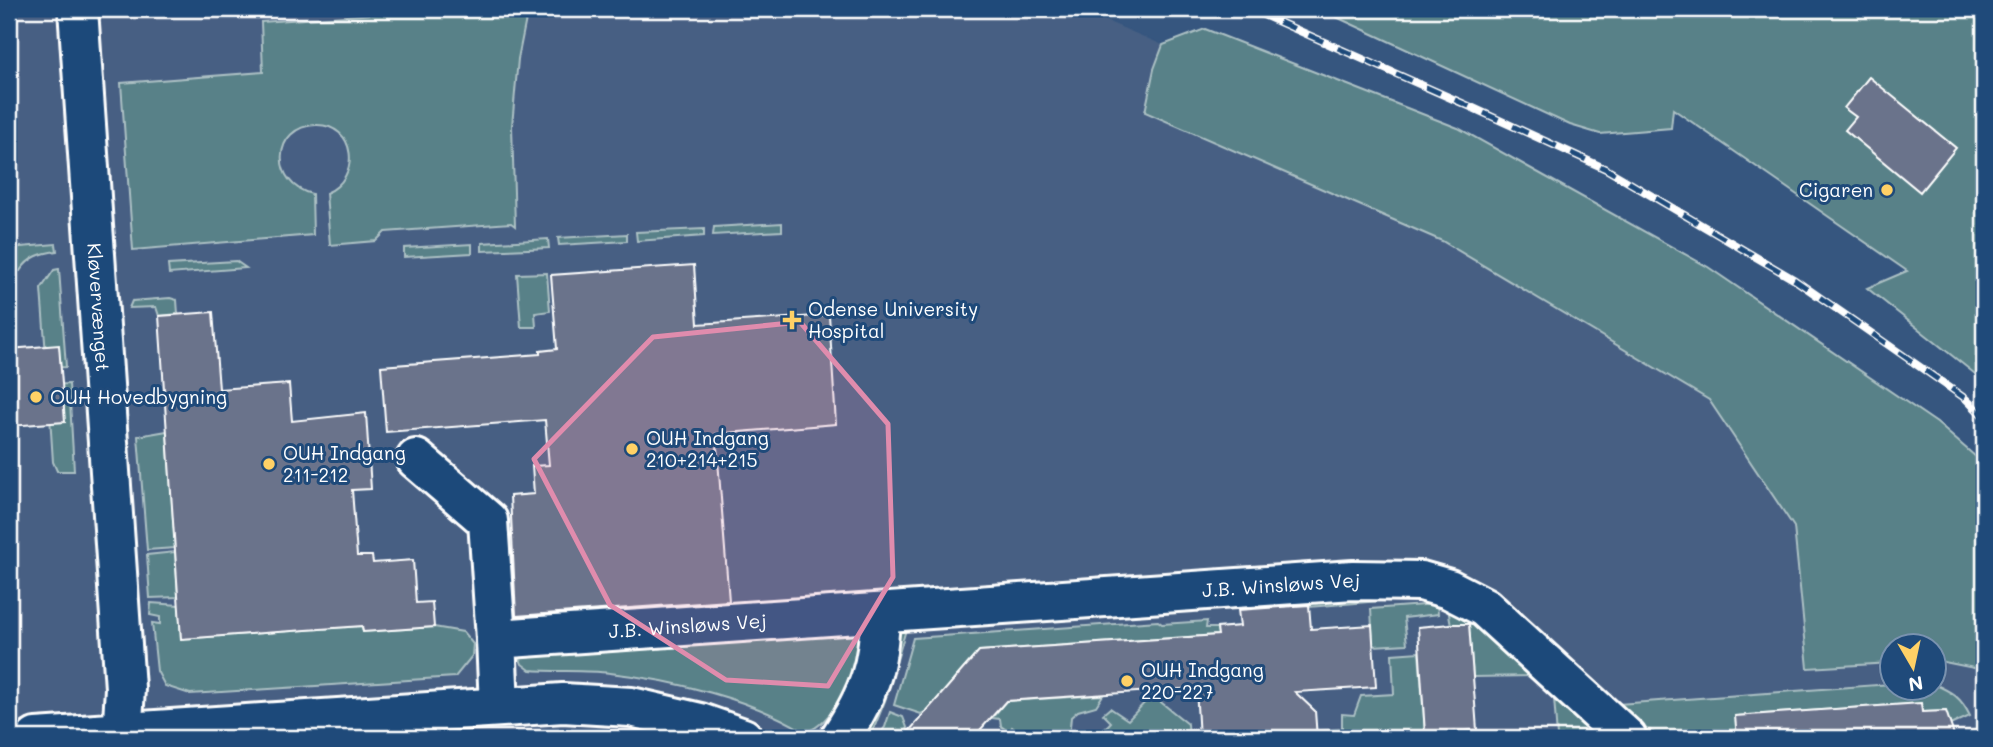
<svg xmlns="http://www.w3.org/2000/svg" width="1993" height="747" font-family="Mali,sans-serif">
<rect width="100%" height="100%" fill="#36567f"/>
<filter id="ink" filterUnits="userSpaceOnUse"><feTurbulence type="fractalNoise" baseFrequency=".0143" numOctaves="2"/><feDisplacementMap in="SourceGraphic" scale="14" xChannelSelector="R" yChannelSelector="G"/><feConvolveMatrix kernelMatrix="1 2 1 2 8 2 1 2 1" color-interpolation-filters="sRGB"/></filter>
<g filter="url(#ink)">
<path fill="#465f83" d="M 9,9 L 1078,9 L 1163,45 L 1154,69 L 1145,113 L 1442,241 L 1709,400 L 1794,527 L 1808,667 L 1891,663 L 1892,688 L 1934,688 L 1934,660 L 1984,670 L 1984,738 L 9,738 Z"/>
<g fill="#588188" stroke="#acc0c4" stroke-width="2">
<path d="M 447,9 L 528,9 L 518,59 L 512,126 L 515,226 L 511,223 L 385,232 L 376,241 L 330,245 L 326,193 C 362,178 356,124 316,125 C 272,126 270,184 312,194 L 313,235 L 133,250 L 121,83 L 263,72 L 261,22 Z"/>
<path d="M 1319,9 L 1984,9 L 1984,381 L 1867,288 L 1907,271 L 1673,109 L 1671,128 L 1600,134 L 1570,125 Z"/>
<path d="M 1205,29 L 1458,128 L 1708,267 L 1937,423 L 1984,464 L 1984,670 L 1934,660 L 1934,646 L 1892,646 L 1891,663 L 1808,668 L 1794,527 L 1709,400 L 1442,241 L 1145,112 L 1154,69 L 1163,45 Z"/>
<path d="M 782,223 L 782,231 L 713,235 L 714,227 Z"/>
<path d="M 704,229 L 704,236 L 637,241 L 636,232 Z"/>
<path d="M 627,234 L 627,241 L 559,245 L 558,238 Z"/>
<path d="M 548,239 L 549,248 L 482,251 L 482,243 Z"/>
<path d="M 56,244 L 57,251 C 41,253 29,257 20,271 L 11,272 L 9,248 Z"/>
<path d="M 472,244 L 472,253 L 404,257 L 404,248 Z"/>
<path d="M 236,261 L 246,268 L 169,274 L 168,265 Z"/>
<path d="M 59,269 L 66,367 L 47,368 L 41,289 L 54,270 Z"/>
<path d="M 547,273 L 550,311 L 535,313 L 536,327 L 521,327 L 517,274 Z"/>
<path d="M 170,298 L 177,300 L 178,314 L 159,316 L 156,307 L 129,308 L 132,301 Z"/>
<path d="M 69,384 L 74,471 L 57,471 L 53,462 L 48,385 Z"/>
<path d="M 167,431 L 175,548 L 147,550 L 138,436 Z"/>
<path d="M 175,552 L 178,597 L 150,598 L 147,555 Z"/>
<path d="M 1352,594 L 1392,600 L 1309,607 L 1309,603 L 1238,609 L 1233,608 L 1232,603 Z"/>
<path d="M 1446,598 L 1533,676 L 1473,677 L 1469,624 L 1451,625 Z"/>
<path d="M 151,603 L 179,605 L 181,639 L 362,626 L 363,632 L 434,627 L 463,632 L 473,644 L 472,656 L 455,677 L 190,694 L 165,686 L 157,671 L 152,623 L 160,624 L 160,617 L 150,615 Z"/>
<path d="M 1437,604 L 1438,614 L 1404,618 L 1407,644 L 1373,646 L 1371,609 Z"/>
<path d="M 1158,621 L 1162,624 L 1207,621 L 1206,628 L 1217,628 L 1218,635 L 979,651 L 927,711 L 921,714 L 894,705 L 913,638 Z"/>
<path d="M 907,626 L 885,701 L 870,738 L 863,738 L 869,724 L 896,638 L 902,629 Z"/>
<path d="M 850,630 L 864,642 C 864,666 829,729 805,732 C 752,699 672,680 610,673 C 584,670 557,672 530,670 L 522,664 L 518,653 L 586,652 Z"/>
<path d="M 1419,652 L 1425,734 L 1477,730 L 1477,738 L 1317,738 L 1317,731 L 1342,729 L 1342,714 L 1354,715 L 1361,696 L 1394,694 L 1392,654 Z"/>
<path d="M 1891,684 L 1892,688 L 1934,688 L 1934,684 C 1952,692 1961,697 1970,716 L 1950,725 L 1946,711 L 1922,712 L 1921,703 L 1736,716 L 1737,738 L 1661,738 L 1650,730 L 1638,729 L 1613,707 L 1618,704 Z"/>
<path d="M 1553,686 L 1615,738 L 1590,738 L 1589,735 L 1557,736 Z"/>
<path d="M 1103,695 L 1096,706 L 1078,711 L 1071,717 L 1069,738 L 1026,738 L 1012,727 L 1009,732 L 1001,726 L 1000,719 L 992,718 L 1006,701 Z"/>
<path d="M 1152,695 L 1188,724 L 1189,738 L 1077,738 C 1090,735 1102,733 1111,722 L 1103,714 L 1110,708 L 1128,720 Z"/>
<path d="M 890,712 L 903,717 L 911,738 L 877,738 L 885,727 Z"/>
<path d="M 567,734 L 619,738 L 478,737 Z"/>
</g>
<g fill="#6b738b" stroke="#fff" stroke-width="2">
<path d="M 1869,77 L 1956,148 L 1920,192 L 1845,130 L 1856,117 L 1844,108 Z"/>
<path d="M 694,265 L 698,324 L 829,315 L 836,424 L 716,434 L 729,601 L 516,616 L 510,496 L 534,494 L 532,466 L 549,465 L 545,420 L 386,432 L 381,366 L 540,354 L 540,351 L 557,349 L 551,275 Z"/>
<path d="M 213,312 L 219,389 L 289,384 L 292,421 L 366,413 L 371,489 L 352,490 L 357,556 L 372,556 L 373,563 L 413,560 L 416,603 L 432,602 L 434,627 L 363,632 L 362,626 L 181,639 L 159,316 Z"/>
<path d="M 59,345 L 65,422 L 9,426 L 9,349 Z"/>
<path d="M 1309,605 L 1311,629 L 1372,625 L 1376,687 L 1295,692 L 1315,711 L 1317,738 L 1199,738 L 1196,688 L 1006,701 L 973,738 L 903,738 L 979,651 L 1218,635 L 1217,628 L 1240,626 L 1238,610 Z"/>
<path d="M 1451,624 L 1469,624 L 1477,730 L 1425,734 L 1418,627 Z"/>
<path d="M 1921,703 L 1922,712 L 1946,711 L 1955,738 L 1737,738 L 1735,716 Z"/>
</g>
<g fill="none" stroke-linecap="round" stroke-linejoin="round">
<defs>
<g id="minor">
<path id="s1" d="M 78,9 L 125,688 L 122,738"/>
<path d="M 416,459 L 488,521 L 496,639"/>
<path id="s2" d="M 499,706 L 496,639 L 1353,580 L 1421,581 L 1449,589 L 1484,607 L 1627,738"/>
<path d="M 36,738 L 563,703 L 631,707 L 700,723 L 743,738"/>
<path d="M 840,738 C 869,693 879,666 880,613"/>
</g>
</defs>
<use href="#minor" stroke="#fff" stroke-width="44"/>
<use href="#minor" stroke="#1f4a7a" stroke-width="38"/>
<defs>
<path id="rail" d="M 1250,9 L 1471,107 L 1606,169 L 1795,280 L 1966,399 L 1984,417"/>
</defs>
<use href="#rail" stroke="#fff" stroke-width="8"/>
<use href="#rail" stroke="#1f4a7a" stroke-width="5" stroke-dasharray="16" stroke-linecap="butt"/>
</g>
</g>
<path fill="#e08cad" fill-opacity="0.2" stroke="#e08cad" stroke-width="5" stroke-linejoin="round" d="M 800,322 L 888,424 L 893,577 L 828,686 L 726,680 L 610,605 L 534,459 L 653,337 Z"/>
<g fill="#ffd166" stroke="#1f4a7a" stroke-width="2.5">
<circle cx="1887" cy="190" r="7"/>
<path d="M788.5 309.5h7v7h7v7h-7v7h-7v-7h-7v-7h7z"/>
<circle cx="36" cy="397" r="7"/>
<circle cx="632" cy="449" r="7"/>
<circle cx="269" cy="464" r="7"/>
<circle cx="1127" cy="681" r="7"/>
</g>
<g text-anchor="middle" stroke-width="6" stroke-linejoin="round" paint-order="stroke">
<g font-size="19" fill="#fff" stroke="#1f4a7a" text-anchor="start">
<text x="1873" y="197" text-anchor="end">Cigaren</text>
<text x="808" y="316">Odense University<tspan x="808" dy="22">Hospital</tspan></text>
<text x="50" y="404">OUH Hovedbygning</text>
<text x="646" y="445">OUH Indgang<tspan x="646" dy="22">210+214+215</tspan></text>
<text x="283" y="460">OUH Indgang<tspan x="283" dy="22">211-212</tspan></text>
<text x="1141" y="677">OUH Indgang<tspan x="1141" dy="22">220-227</tspan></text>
</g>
<g font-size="19" fill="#fff" stroke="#1f4a7a">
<text dy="7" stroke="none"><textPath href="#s1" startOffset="299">Kløvervænget</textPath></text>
<text dy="7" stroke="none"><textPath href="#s2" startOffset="854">J.B. Winsløws Vej</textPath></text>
<text dy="7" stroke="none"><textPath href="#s2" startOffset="259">J.B. Winsløws Vej</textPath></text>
</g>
</g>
<rect width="1993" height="747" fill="none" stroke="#1f4a7a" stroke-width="35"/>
<rect x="18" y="18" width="1958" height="712" fill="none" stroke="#fff" stroke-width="2.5" filter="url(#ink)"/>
<g transform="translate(1913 667) rotate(171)"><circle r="33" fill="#1f4a7a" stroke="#7992af" stroke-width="2"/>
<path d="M0-5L12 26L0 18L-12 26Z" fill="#ffd166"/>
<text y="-10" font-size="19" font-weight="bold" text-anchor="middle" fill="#ffffff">N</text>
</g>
</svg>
